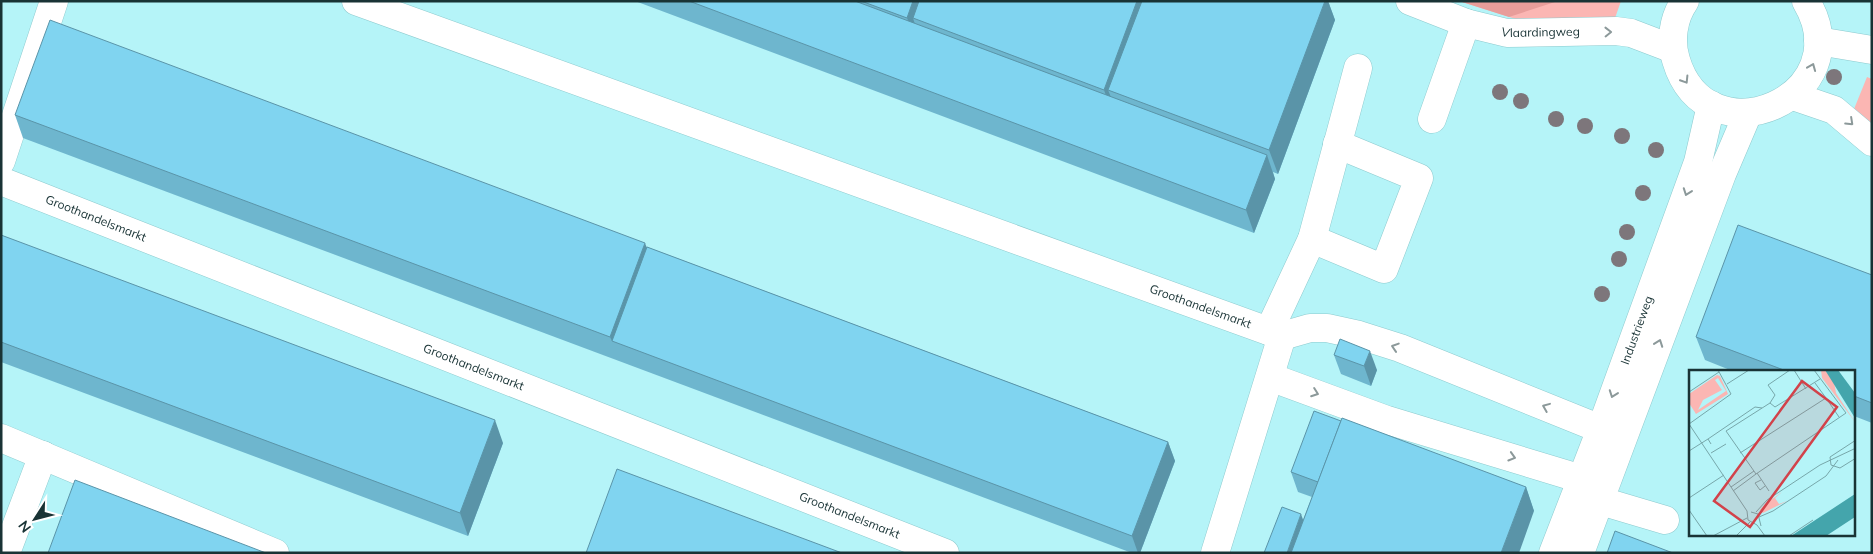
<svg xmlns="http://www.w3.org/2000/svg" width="1873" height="554" font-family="Mulish,sans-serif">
<rect width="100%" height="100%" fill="#b5f4f8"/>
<g fill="#fbb6b3">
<path d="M 1459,1 L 1621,1 L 1614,21 L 1522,21 Z"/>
<path d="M 1867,77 L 1872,79 L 1872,126 L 1854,109 Z"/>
</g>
<path fill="#e89d9a" d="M 1459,1 L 1558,1 L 1509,17 Z"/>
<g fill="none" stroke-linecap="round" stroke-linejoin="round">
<defs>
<g id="minor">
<path id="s1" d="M 356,1 L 1282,336 L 1215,553"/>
<path id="s2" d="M 1410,1 L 1466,23 L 1507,33 L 1616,31 L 1631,33 L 1673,49"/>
<path d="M 1685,1 C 1673,18 1670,41 1676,60 C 1707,164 1863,97 1806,1"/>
<path d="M 1818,41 L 1872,50"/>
<path d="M 1793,96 L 1834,110 L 1872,142"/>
<path d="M 1432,119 L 1466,23"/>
<path d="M 1,161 L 54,1"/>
<path id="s3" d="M 1,181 L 945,553"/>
<path d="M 1312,239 L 1384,269 L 1419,178 L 1337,144"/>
<path d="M 1269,331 L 1312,239 L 1358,68"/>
<path d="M 1282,336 L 1310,328 L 1327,328 L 1359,335 L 1400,348 L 1618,436"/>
<path d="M 1270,377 L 1387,420 L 1598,484"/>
<path d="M 1,438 L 275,553"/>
<path d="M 1601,501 L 1665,520"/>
<path d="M 6,553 L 43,455"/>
<path id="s4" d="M 1553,553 L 1601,429 L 1698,162 L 1711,105"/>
<path d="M 1580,553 L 1722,174 L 1748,113"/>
</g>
</defs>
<use href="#minor" stroke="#8dcace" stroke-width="29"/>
<use href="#minor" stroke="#fff" stroke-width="28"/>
</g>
<g fill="#7d767b">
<circle cx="1834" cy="77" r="8"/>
<circle cx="1500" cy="92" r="8"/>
<circle cx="1521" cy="101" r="8"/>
<circle cx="1556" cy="119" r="8"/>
<circle cx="1585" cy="126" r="8"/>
<circle cx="1622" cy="136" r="8"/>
<circle cx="1656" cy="150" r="8"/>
<circle cx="1643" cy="193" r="8"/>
<circle cx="1627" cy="232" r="8"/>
<circle cx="1619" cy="259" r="8"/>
<circle cx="1602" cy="294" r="8"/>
</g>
<g fill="#6eb6ce">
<path d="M 635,1 L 1328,1 L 1335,20 L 1278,174 L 1273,172 L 1275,179 L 1254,233 Z"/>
<path d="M 15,115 L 647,247 L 1168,442 L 1175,461 L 1140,553 L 1132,553 L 23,138 Z"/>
<path d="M 1,235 L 503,443 L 468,536 L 1,362 Z"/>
<path d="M 1872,275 L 1872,423 L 1854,416 L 1854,372 L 1735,372 L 1705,360 L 1696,337 Z"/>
<path d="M 1334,355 L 1377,370 L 1371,386 L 1341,374 Z"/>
<path d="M 1291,472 L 1526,487 L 1534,511 L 1303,520 L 1312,497 L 1298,492 Z"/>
</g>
<g fill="#5a94a8">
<path d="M 913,1 L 931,1 L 913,18 L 918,34 L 916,42 L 907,18 Z"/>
<path d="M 1137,1 L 1154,1 L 1108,90 L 1115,107 L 1112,113 L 1104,90 Z"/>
<path d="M 1325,1 L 1328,1 L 1335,20 L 1278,174 L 1269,150 Z"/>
<path d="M 1267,155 L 1275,179 L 1254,233 L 1246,210 Z"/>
<path d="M 645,243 L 654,266 L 612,341 L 610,337 Z"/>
<path d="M 1370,351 L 1377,370 L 1371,386 L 1364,366 Z"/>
<path d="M 495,420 L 503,443 L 468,536 L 460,513 Z"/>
<path d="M 1168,442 L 1175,461 L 1140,553 L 1138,553 L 1132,536 Z"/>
<path d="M 1526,487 L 1534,511 L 1519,553 L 1501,553 Z"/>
<path d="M 1301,514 L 1306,528 L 1297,553 L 1287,553 Z"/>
</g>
<g fill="#80d4f0" stroke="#5a94a8">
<path d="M 689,1 L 855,1 L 1267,155 L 1246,210 Z"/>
<path d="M 861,1 L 913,1 L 907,18 Z"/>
<path d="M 919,1 L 1137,1 L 1104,90 L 913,18 Z"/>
<path d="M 1142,1 L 1325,1 L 1269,150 L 1108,90 Z"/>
<path d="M 50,20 L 645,243 L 610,337 L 15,115 Z"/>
<path d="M 1738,225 L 1872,275 L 1872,403 L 1854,396 L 1854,372 L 1789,372 L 1696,337 Z"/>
<path d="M 1,235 L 495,420 L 460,513 L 1,342 Z"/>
<path d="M 647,247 L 1168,442 L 1132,536 L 612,341 Z"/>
<path d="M 1340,339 L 1370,351 L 1364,366 L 1334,355 Z"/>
<path d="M 1314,411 L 1341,421 L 1318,482 L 1291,472 Z"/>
<path d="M 1342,418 L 1526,487 L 1501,553 L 1291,553 Z"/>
<path d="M 617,469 L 842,553 L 586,553 Z"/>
<path d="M 75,480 L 266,553 L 48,553 Z"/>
<path d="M 1282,507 L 1301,514 L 1287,553 L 1264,553 Z"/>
<path d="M 1615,531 L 1673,553 L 1607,553 Z"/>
</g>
<defs><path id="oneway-chevron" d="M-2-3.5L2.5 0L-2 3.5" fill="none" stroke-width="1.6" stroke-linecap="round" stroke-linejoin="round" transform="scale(1.25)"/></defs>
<g stroke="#8c999a">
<use href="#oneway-chevron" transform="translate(1608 32) rotate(-1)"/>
<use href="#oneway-chevron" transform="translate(1812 67) rotate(-68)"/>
<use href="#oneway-chevron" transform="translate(1685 80) rotate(58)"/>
<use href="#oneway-chevron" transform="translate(1850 122) rotate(43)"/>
<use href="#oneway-chevron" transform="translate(1687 192) rotate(110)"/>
<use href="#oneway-chevron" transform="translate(1659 343) rotate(-70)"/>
<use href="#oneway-chevron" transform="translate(1395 347) rotate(-162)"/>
<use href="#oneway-chevron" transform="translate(1315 393) rotate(20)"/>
<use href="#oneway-chevron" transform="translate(1613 394) rotate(110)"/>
<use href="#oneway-chevron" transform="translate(1546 407) rotate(-158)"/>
<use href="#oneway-chevron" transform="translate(1512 457) rotate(17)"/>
</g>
<g text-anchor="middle" stroke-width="4.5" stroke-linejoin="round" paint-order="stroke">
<g font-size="12" fill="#193335" stroke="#fff">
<text dy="4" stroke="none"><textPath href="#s2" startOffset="136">Vlaardingweg</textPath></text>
<text dy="4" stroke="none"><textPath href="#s3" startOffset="102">Groothandelsmarkt</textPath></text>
<text dy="4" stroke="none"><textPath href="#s1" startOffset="898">Groothandelsmarkt</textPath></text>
<text dy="4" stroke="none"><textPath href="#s4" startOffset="238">Industrieweg</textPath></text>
<text dy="4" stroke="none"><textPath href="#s3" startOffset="508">Groothandelsmarkt</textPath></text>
<text dy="4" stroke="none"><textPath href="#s3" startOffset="912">Groothandelsmarkt</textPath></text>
</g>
</g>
<g transform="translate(1689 370)">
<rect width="166" height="166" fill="#b5f4f8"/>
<path d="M 127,0 L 133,8 L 132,0 L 136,0 L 145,12 L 147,23 L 166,52 ZM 28,5 L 31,6 L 39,24 L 7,44 L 0,33 L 0,24 ZM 29,8 L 37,21 L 9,40 L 14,30 L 33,20 L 26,10 ZM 93,122 L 86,128 L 90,134 L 98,131 L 74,143 L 71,140 L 76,134 Z" fill="#fbb6b3" fill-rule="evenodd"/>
<path d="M 136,0 L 149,0 L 166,23 L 166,48 ZM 166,124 L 166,147 L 137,166 L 102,166 Z" fill="#44a5ac"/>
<path fill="none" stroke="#77a7aa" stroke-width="1" d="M 101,0 L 79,15 L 86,25 L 81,33 L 37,61 L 67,104 L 157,43 L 125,0M 105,0 L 117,19M 38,14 L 60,0M 0,22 L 30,2M 137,28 L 150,47M 81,33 L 86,37 L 131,9M 0,54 L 58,141 L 59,150 L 68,155 L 76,166M 0,54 L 42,24 L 29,0M 167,70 L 141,87 L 142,95 L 151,98 L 167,88M 22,74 L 19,69 L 66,37 L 73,38M 0,81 L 19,69M 22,83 L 37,74M 51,83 L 137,28 L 126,13M 68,103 L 80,121M 72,110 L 66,113 L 71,120 L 76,116M 42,117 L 65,101M 44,121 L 67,104M 0,128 L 35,105M 0,140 L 18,166M 62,142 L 69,144 L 72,156M 67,142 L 78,130 L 131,95 L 167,78M 70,147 L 84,141 L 137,106 L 149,90M 24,166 L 58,148M 47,166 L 61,152M 100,166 L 124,150"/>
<path fill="#d2424a" fill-opacity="0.15" stroke="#d2424a" stroke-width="2.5" d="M 113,11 L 148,37 L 61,157 L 25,131 Z"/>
<rect width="166" height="166" fill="none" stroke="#193335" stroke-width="2.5"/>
</g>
<rect width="1873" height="554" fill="none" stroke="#193335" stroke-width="5"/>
<g transform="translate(35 519) rotate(234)" stroke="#ffffff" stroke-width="4" paint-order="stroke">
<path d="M0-4L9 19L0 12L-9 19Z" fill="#193335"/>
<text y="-8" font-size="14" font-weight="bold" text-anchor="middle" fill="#193335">N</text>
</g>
</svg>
